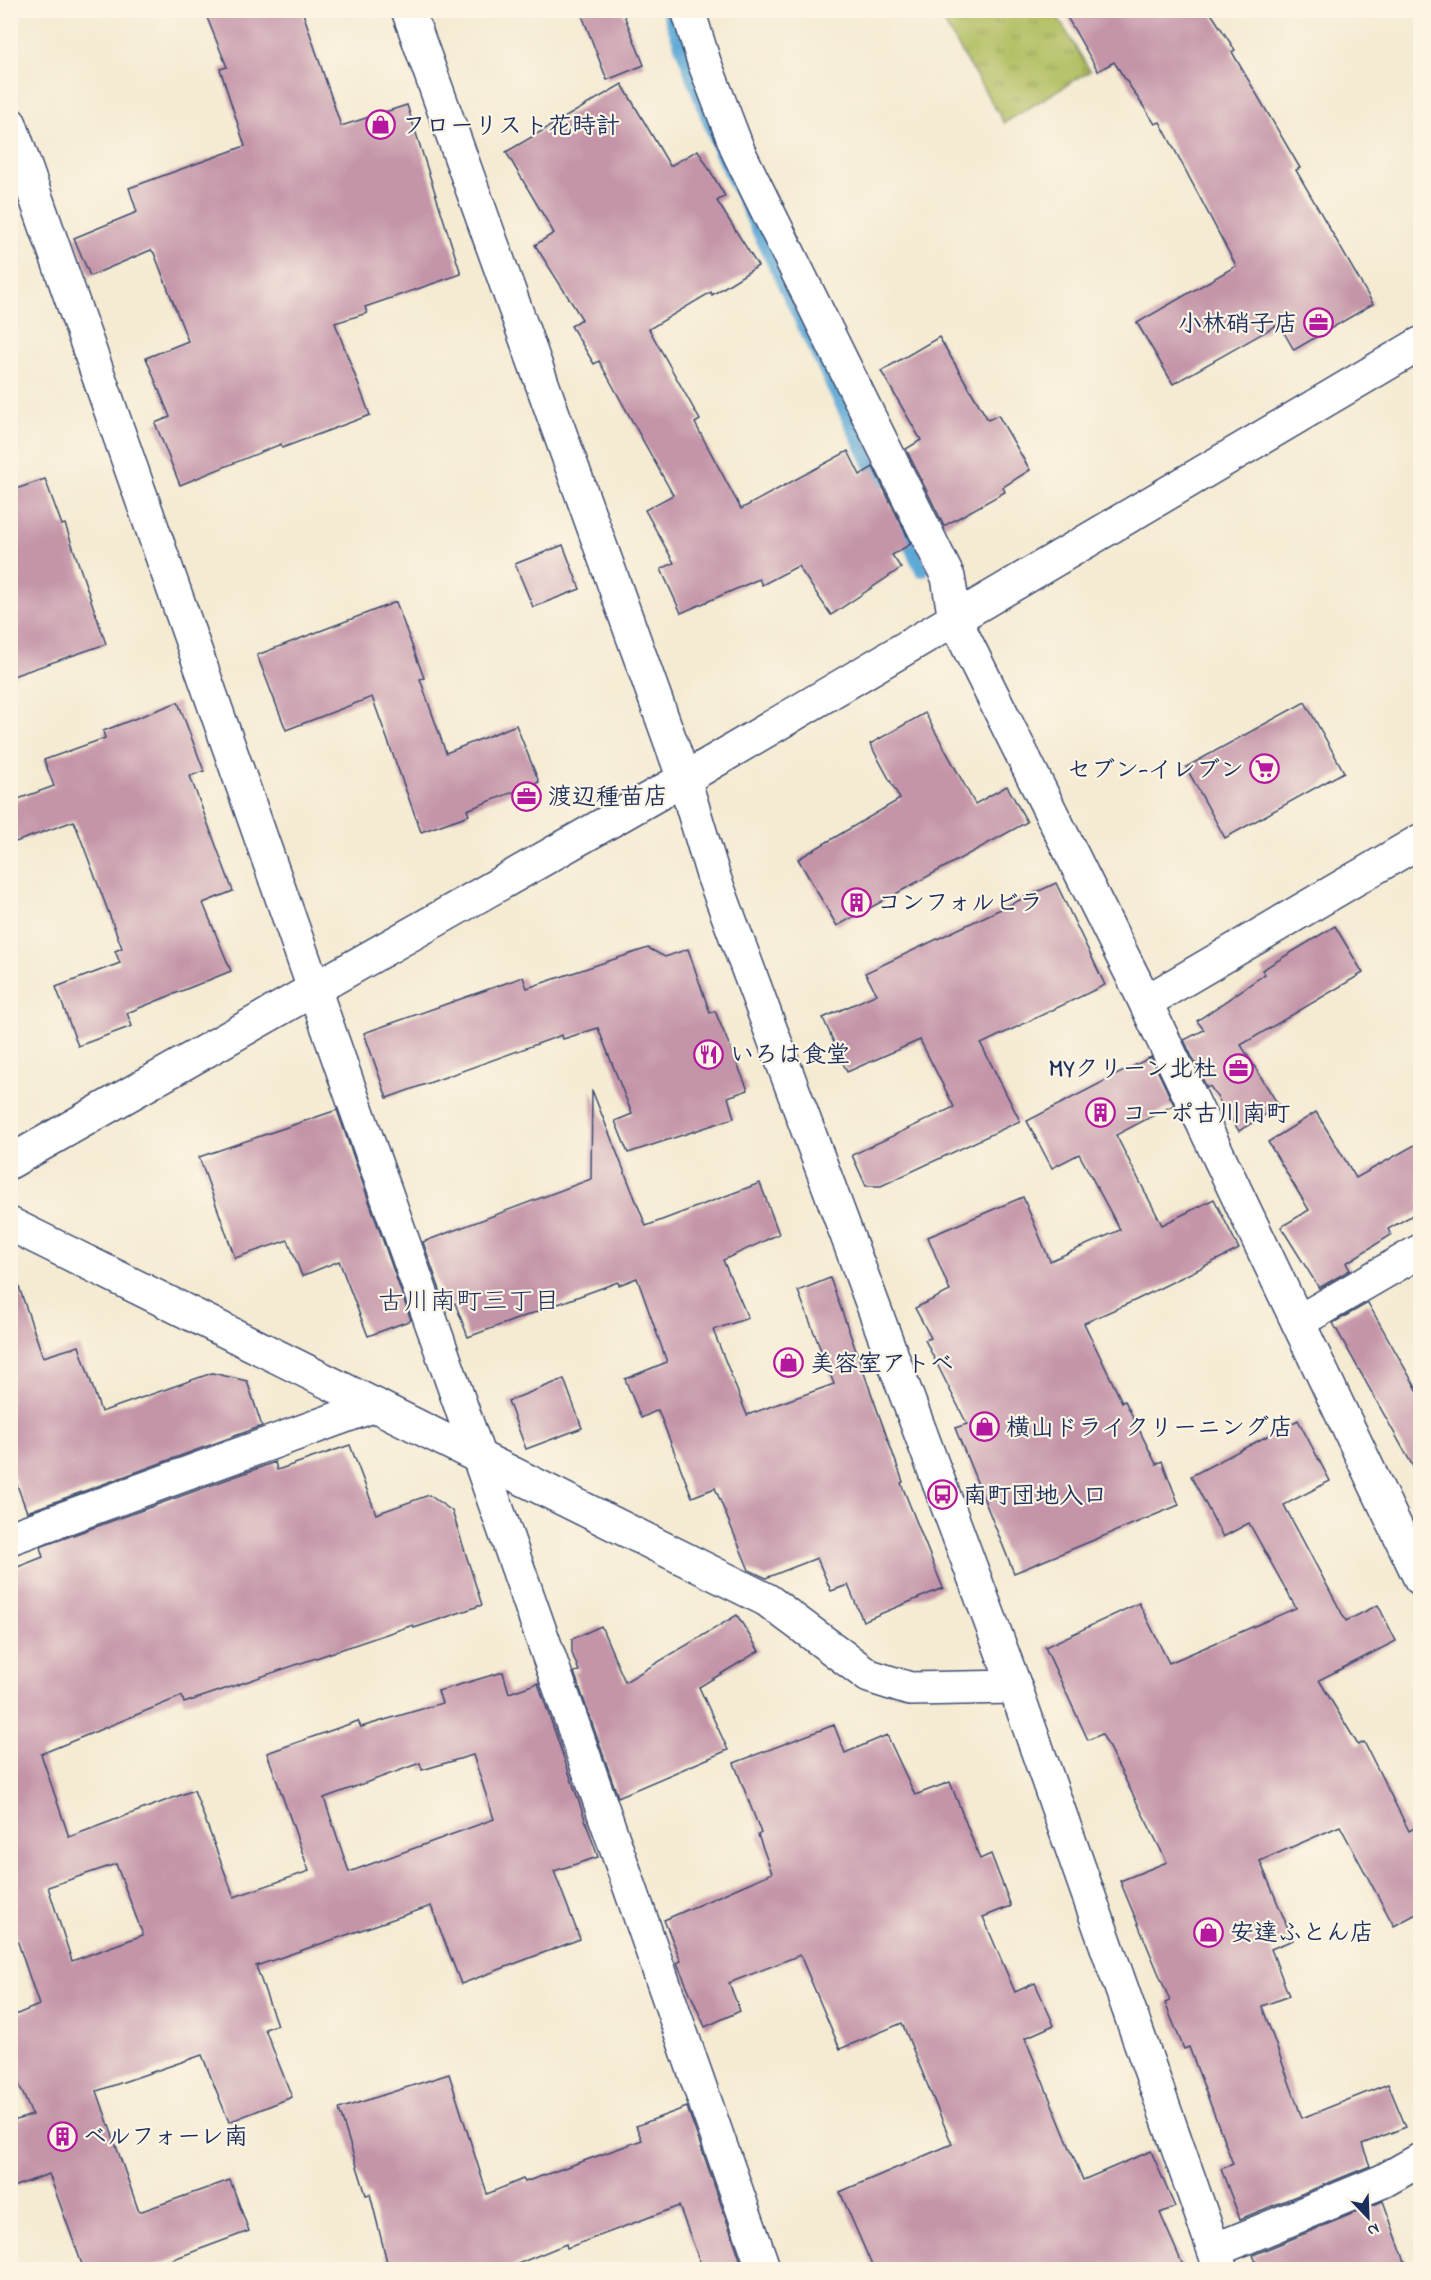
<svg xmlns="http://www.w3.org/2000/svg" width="1431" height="2280" font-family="'Indie Flower','Klee One',sans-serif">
<defs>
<pattern id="grass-tufts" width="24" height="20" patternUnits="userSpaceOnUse" patternTransform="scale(1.5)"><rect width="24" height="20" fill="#b1bd5f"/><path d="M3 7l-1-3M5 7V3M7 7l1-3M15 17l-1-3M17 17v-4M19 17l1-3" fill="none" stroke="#8f9a52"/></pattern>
</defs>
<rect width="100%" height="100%" fill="#fcf5e5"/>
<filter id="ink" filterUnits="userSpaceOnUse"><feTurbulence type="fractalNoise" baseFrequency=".0167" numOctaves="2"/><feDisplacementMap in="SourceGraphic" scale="12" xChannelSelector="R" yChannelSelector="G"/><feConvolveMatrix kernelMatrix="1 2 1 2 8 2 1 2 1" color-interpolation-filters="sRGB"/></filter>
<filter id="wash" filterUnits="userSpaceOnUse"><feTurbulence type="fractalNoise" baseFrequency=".008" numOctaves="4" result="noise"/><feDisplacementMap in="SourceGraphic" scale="24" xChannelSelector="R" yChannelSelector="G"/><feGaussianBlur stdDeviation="1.35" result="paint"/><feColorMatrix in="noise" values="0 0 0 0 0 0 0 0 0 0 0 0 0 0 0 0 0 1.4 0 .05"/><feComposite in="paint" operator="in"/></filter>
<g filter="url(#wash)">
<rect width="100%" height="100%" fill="#f5ebd3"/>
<path fill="url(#grass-tufts)" stroke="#66765e" stroke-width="1.5" d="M 937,11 L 1054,11 L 1090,71 L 1004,123 Z"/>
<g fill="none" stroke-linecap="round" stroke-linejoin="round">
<g stroke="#5da9d6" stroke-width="14">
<path d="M 668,10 L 721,153 L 879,482"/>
<path d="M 902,529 L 922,570"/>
</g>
</g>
<g id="blocks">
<g fill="#c495a9" fill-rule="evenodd">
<path d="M 204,10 L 302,10 L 341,126 L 407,105 L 461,274 L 365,307 L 367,313 L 335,323 L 370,415 L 282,448 L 281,444 L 180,485 L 155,423 L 170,417 L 146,358 L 188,341 L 154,253 L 151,250 L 90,276 L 74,238 L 137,212 L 129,188 L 245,146 L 220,69 L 227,67 Z"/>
<path d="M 580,10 L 622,10 L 644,65 L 607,80 Z"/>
<path d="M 1063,10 L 1209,10 L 1235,50 L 1232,52 L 1300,168 L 1296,170 L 1373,304 L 1294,350 L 1279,324 L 1173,384 L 1137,323 L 1236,266 L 1160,122 L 1155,124 L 1114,62 L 1098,71 Z"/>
<path d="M 622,84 L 670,166 L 698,150 L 725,196 L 717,201 L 758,266 L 712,295 L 711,292 L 649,329 L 700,420 L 695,423 L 741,509 L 848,451 L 860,475 L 873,467 L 911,544 L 892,555 L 901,568 L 831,615 L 798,566 L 762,585 L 759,579 L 681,613 L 661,569 L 674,563 L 645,510 L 673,495 L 599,361 L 594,364 L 571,326 L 582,319 L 535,245 L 554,233 L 506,152 Z"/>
<path d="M 939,337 L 988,420 L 998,415 L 1030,470 L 1003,487 L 1005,492 L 944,526 L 906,449 L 921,440 L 881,371 Z"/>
<path d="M 45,479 L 62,525 L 65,524 L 106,644 L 10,677 L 10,491 Z"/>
<path d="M 563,545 L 580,589 L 533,607 L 515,564 Z"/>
<path d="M 396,602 L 424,678 L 420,679 L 446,753 L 516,725 L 539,782 L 467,810 L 469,815 L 421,832 L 372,697 L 286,730 L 257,655 Z"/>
<path d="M 178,702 L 204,771 L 190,776 L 233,891 L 203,903 L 231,971 L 127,1013 L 132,1026 L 78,1046 L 56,987 L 120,963 L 115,951 L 122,948 L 74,821 L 10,844 L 10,802 L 54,786 L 44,760 L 105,738 L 103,731 Z"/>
<path d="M 1305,702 L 1344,772 L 1225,838 L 1186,767 Z"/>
<path d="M 925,713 L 975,804 L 1007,786 L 1027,822 L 837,926 L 798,859 L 900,799 L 870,744 Z"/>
<path d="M 1056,883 L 1105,985 L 981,1044 L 1020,1121 L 881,1186 L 866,1186 L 852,1155 L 954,1107 L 920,1040 L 847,1072 L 823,1018 L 877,994 L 865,973 Z"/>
<path d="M 1335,926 L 1363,973 L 1241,1045 L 1279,1106 L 1239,1131 L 1210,1086 L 1207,1088 L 1184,1040 L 1204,1030 L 1197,1021 L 1265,974 L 1262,970 Z"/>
<path d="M 648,948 L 665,957 L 688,949 L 710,1013 L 715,1011 L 748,1090 L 728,1097 L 734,1118 L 628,1153 L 615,1121 L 632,1114 L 598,1028 L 563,1039 L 562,1035 L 387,1098 L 364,1033 L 523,977 L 527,988 Z"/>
<path d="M 1151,1057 L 1174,1105 L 1116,1135 L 1162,1225 L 1214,1199 L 1239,1249 L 1136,1300 L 1084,1323 L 1122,1402 L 1125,1401 L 1156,1464 L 1162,1461 L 1179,1505 L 1014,1573 L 955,1428 L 967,1424 L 925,1340 L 931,1338 L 915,1308 L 950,1291 L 928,1237 L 1023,1197 L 1050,1261 L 1120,1230 L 1079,1154 L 1052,1168 L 1027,1121 Z"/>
<path d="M 592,1090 L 646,1226 L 760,1183 L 779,1234 L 723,1260 L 748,1318 L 713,1330 L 747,1415 L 834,1384 L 798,1291 L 830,1278 L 903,1482 L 901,1483 L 943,1588 L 863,1621 L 848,1585 L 831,1591 L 817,1558 L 766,1578 L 749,1570 L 715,1488 L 692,1497 L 658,1410 L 641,1418 L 625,1379 L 667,1362 L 637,1278 L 619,1285 L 618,1282 L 468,1337 L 455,1303 L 446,1307 L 423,1242 L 591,1179 Z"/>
<path d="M 337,1110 L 411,1320 L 368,1336 L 339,1261 L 302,1276 L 288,1240 L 235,1258 L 199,1157 Z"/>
<path d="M 1316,1112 L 1356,1178 L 1420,1142 L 1420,1211 L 1388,1229 L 1391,1235 L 1346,1263 L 1350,1270 L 1319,1288 L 1281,1227 L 1309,1210 L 1268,1142 Z"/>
<path d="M 17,1281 L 43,1357 L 79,1346 L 101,1412 L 212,1373 L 247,1381 L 262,1426 L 27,1512 L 10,1466 L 10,1282 Z"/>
<path d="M 1368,1303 L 1420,1395 L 1420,1479 L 1333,1323 Z"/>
<path d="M 564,1379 L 582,1428 L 526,1449 L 508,1401 Z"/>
<path d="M 1298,1420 L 1330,1481 L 1284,1505 L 1346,1621 L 1378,1605 L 1396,1641 L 1319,1680 L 1358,1745 L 1364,1742 L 1409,1831 L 1420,1825 L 1420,1912 L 1394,1926 L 1340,1826 L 1260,1861 L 1293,1940 L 1271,1949 L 1289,1996 L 1262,2006 L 1302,2118 L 1388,2084 L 1406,2127 L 1362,2144 L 1370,2166 L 1240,2219 L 1221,2169 L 1233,2164 L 1189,2047 L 1184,2049 L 1165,2003 L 1170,2001 L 1120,1881 L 1167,1862 L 1102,1734 L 1088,1740 L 1045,1647 L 1139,1603 L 1169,1663 L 1296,1608 L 1249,1523 L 1223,1537 L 1191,1476 Z"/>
<path d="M 350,1445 L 376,1514 L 429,1495 L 452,1511 L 482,1605 L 414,1628 L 413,1625 L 184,1703 L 182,1696 L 41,1754 L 69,1837 L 194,1790 L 234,1897 L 309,1871 L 267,1753 L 358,1721 L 361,1727 L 442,1703 L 438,1691 L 503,1672 L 509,1693 L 538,1683 L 598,1857 L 554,1871 L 580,1939 L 461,1984 L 431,1906 L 256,1966 L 277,2025 L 265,2029 L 292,2097 L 229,2122 L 202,2055 L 97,2091 L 139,2212 L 230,2180 L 249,2231 L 144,2270 L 84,2270 L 49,2174 L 10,2188 L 10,2122 L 32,2115 L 10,2063 L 10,2017 L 39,2005 L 10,1919 L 10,1570 L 43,1557 L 40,1547 L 275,1462 L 277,1470 ZM 473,1755 L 494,1819 L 349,1872 L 324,1798 L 420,1763 L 422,1770 ZM 116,1864 L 143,1935 L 72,1961 L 48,1887 Z"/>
<path d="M 737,1615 L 759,1651 L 699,1687 L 728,1750 L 618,1797 L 574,1672 L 579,1671 L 572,1653 L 572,1639 L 601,1626 L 625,1682 Z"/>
<path d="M 834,1725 L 845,1753 L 887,1735 L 915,1795 L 950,1782 L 980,1859 L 991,1854 L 1011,1906 L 983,1917 L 1015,1992 L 1035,1983 L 1054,2025 L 1025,2038 L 1083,2180 L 1151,2151 L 1175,2207 L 1160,2213 L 1185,2270 L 874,2270 L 840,2192 L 952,2144 L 902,2023 L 840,2049 L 800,1955 L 729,1983 L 740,2011 L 705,2027 L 677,1963 L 681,1961 L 664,1920 L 772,1873 L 758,1835 L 761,1833 L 734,1763 Z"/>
<path d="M 449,2074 L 487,2194 L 523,2179 L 525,2182 L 642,2140 L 636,2126 L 687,2107 L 744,2270 L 703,2270 L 679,2206 L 567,2248 L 566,2244 L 503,2270 L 389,2270 L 370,2194 L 366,2195 L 339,2109 Z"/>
<path d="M 1383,2201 L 1408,2270 L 1259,2270 L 1253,2255 Z"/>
</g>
</g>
</g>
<g filter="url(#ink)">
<use href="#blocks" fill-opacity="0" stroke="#3c4b70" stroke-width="1.5"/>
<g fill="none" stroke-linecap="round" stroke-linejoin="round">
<defs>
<g id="minor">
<path d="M 408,10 L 684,779 L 713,875 L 1015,1687 L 1221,2270"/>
<path d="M 688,10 L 704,62 L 739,153 L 948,577 L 955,620 L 1139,989 L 1420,1578"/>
<path d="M 10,124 C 260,839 514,1554 764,2270"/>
<path d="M 1146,1002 L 1420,841"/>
<path d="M 10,1162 L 684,779 L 1420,344"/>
<path d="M 10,1224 L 767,1600 L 869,1676 L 910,1689 L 1015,1687"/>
<path d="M 1298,1322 L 1420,1251"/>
<path d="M 10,1538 L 375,1405"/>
<path d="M 1215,2250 L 1383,2181 L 1420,2160"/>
</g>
</defs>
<use href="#minor" stroke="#3c4b70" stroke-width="36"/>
<use href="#minor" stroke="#fff" stroke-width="33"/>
</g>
</g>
<defs>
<symbol id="shop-ring" viewBox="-11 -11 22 22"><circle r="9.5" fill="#fcf5e5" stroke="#b5179e" stroke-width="1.5"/><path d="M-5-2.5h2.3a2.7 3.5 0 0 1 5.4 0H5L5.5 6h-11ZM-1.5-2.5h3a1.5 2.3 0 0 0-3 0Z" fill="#b5179e"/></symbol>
<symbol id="office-ring" viewBox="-11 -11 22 22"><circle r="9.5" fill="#fcf5e5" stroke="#b5179e" stroke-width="1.5"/><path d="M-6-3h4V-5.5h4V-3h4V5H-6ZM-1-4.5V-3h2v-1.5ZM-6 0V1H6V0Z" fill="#b5179e"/></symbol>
<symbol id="supermarket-ring" viewBox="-11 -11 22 22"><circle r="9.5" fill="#fcf5e5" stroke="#b5179e" stroke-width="1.5"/><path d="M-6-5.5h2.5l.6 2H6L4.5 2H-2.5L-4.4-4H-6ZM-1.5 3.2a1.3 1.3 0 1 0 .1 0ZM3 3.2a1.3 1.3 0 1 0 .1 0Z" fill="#b5179e"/></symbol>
<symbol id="building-ring" viewBox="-11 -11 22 22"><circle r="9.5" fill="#fcf5e5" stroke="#b5179e" stroke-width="1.5"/><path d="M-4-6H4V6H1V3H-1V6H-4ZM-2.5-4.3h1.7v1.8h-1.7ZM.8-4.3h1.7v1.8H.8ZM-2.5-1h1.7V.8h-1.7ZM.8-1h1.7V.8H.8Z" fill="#b5179e"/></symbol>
<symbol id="restaurant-ring" viewBox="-11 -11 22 22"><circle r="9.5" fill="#fcf5e5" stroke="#b5179e" stroke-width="1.5"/><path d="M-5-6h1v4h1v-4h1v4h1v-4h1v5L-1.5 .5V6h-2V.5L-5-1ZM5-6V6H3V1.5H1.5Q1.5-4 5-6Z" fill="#b5179e"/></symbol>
<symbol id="bus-ring" viewBox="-11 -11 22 22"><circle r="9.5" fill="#fcf5e5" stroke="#b5179e" stroke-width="1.5"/><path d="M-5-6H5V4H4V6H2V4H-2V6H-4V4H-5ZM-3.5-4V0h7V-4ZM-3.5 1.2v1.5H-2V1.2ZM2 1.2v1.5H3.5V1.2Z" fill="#b5179e"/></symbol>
</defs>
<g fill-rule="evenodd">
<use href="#shop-ring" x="364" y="108" width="33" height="33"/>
<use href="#office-ring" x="1302" y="306" width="33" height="33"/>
<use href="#supermarket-ring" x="1248" y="752" width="33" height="33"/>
<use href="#office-ring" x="510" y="780" width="33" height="33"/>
<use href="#building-ring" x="840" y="886" width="33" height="33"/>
<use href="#restaurant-ring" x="692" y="1038" width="33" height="33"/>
<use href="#office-ring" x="1222" y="1052" width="33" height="33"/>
<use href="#building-ring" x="1084" y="1096" width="33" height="33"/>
<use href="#shop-ring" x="772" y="1346" width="33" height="33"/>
<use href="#shop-ring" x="968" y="1410" width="33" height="33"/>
<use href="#bus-ring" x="926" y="1478" width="33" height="33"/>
<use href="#shop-ring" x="1192" y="1916" width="33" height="33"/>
<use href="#building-ring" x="46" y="2120" width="33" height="33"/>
</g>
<g text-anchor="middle" stroke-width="4.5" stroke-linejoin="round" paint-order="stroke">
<g font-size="24" font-weight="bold" fill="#1b2f5e" stroke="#fcf5e5" text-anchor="start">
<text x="402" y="133">フローリスト花時計</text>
<text x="1298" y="331" text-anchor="end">小林硝子店</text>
<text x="1244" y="777" text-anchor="end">セブン-イレブン</text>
<text x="548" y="804">渡辺種苗店</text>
<text x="877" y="910">コンフォルビラ</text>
<text x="730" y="1062">いろは食堂</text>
<text x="1217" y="1076" text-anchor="end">MYクリーン北杜</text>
<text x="1122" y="1121">コーポ古川南町</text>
<text x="810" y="1371">美容室アトベ</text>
<text x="1006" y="1435">横山ドライクリーニング店</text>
<text x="963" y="1503">南町団地入口</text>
<text x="1230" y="1940">安達ふとん店</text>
<text x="83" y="2144">ベルフォーレ南</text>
</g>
<g font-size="26" fill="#1b2f5e" stroke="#fcf5e5">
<text x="469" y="1309">古川南町三丁目</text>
</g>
</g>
<rect width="1431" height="2280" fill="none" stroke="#fcf5e5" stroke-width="36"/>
<g transform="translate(1368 2217) rotate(157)" stroke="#fcf5e5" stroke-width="4.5" paint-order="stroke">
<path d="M0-4.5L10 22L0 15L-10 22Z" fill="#1b2f5e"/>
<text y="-9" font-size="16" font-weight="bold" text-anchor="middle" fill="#1b2f5e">N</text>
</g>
</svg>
